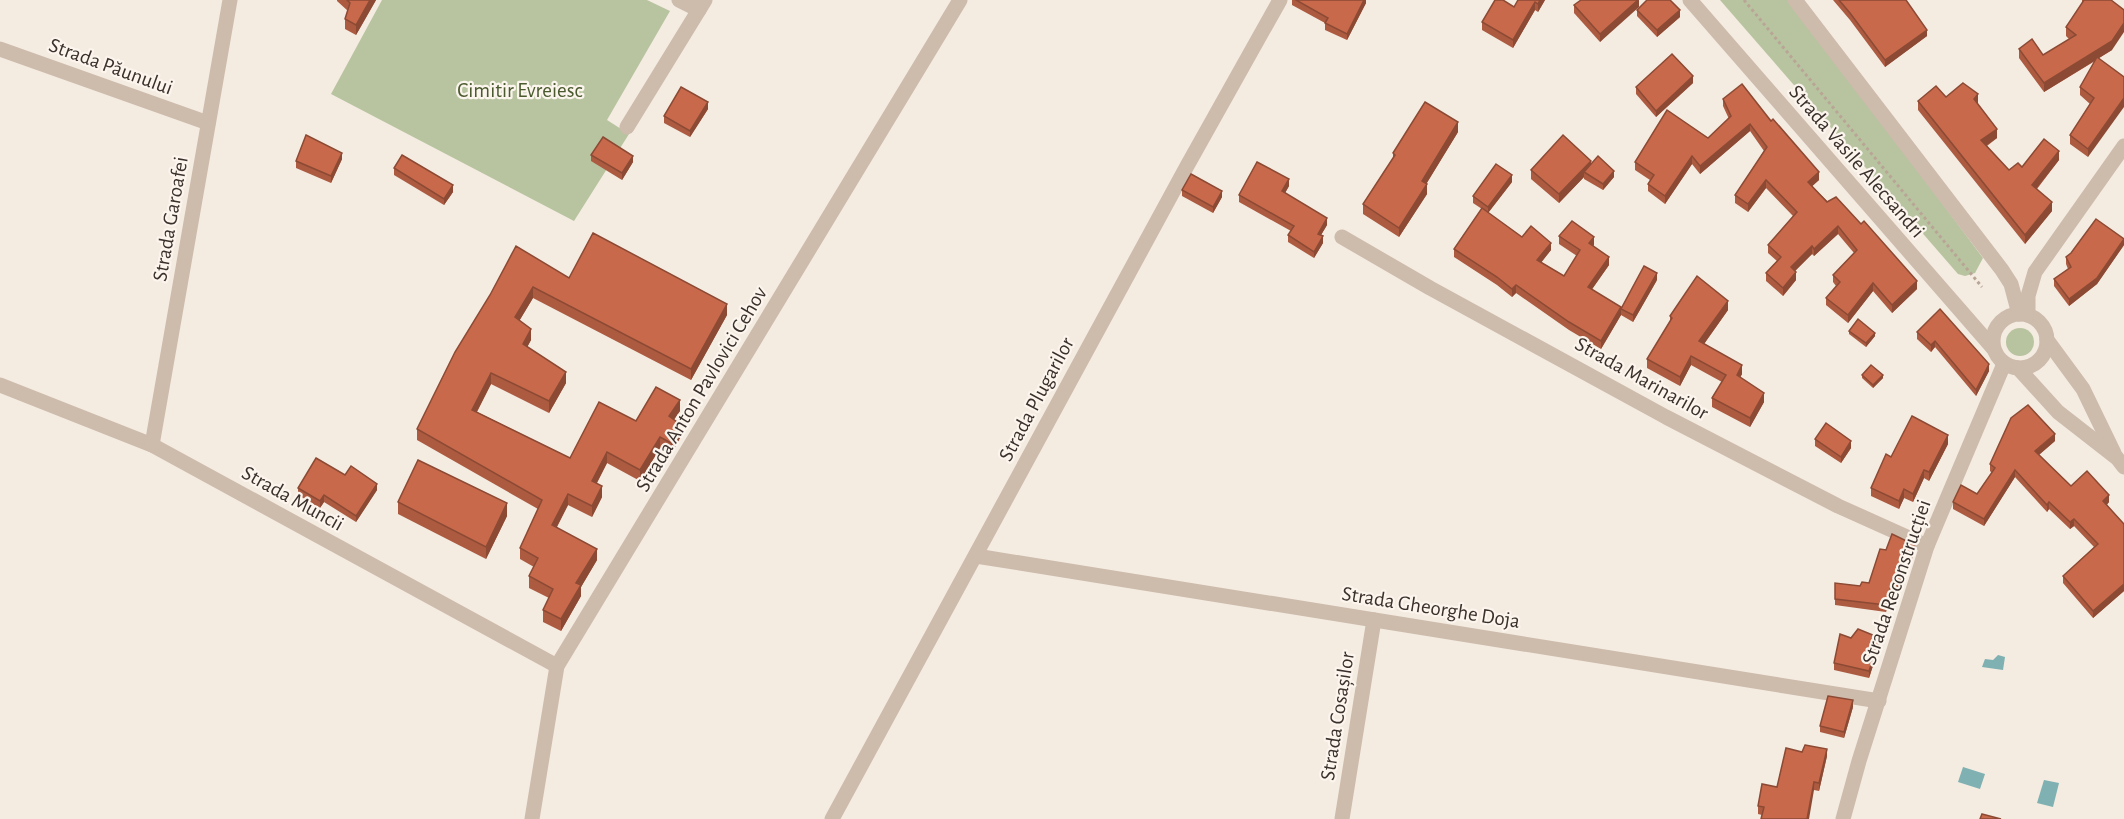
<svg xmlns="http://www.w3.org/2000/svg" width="2124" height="819" font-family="'Alegreya Sans',sans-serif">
<rect width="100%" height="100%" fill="#f4ebe1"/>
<g fill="#b8c4a0">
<path d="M 382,0 L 647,0 L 670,11 L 607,120 L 629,134 L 574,221 L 331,94 Z"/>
<path d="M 1720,0 L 1790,0 L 1983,258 L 1975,273 L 1965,276 L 1958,274 Z"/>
<circle cx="2020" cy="342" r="14"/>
</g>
<g fill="#7fb0b2">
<path d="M 1998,655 L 2005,657 L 2003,670 L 1982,667 L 1985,659 L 1993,660 Z"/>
<path d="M 1963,767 L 1985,774 L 1980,789 L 1958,782 Z"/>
<path d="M 2044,780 L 2059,783 L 2053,807 L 2037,803 Z"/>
</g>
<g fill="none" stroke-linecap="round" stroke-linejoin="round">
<path stroke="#b9a596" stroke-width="3" stroke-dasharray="3 3" stroke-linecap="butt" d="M 1744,0 L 1982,287"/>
<g stroke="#cdbbac" stroke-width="15">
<path d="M 679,0 L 699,10"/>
<path d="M 0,49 L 208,123"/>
<path d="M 627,127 L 705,0"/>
<path d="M 1342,237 L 1430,288 L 1666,417 L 1838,506 L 1927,546"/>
<path d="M 0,385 L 152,445 L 557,666"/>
<path d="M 152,445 L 230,0"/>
<path d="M 976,556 L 1879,701"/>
<path d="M 532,819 L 557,666 L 960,0"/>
<path d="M 832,819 L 1187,166 L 1280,0"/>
<path d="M 1342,819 L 1374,620"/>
<path d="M 1843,819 L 1859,761 L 1927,546 L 2004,364"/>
</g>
<g stroke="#cdbbac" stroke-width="15">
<path d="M 1690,0 L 1993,348"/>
<path d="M 1795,0 L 2002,270 L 2011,284 L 2019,314"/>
<circle cx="2020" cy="341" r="27"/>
<path d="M 2028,315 L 2028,296 L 2035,272 L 2124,146"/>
<path d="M 2047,340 L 2083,389 L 2114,453"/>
<path d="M 2018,368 L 2058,412 L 2117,458 L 2124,467"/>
</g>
</g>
<g fill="#ac5a40">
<path d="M 337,0 L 376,0 L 356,35 L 345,29 L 345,19 L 348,11 L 337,1 Z"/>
<path d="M 1292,0 L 1366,0 L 1366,3 L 1347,40 L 1325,30 L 1325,23 L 1292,5 Z"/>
<path d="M 1545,0 L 1538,12 L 1535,10 L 1513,48 L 1482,30 L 1482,22 L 1514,7 Z"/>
<path d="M 1639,0 L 1600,42 L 1574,13 L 1574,5 Z"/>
<path d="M 1833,0 L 1906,0 L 1927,36 L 1885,67 L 1850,20 Z"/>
<path d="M 2082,0 L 2111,0 L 2112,50 L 2099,58 L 2088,157 L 2070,144 L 2070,135 L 2090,104 L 2080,95 L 2080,87 L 2095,61 L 2044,92 L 2019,58 L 2019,49 L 2043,55 L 2069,39 L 2066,36 L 2066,27 L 2082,4 Z"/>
<path d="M 1637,10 L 1680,17 L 1657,37 L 1637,16 Z"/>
<path d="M 1693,83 L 1656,117 L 1636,94 L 1636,87 Z"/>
<path d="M 1946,97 L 1978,104 L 1997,138 L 1987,146 L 2009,170 L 2059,160 L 2037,189 L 2052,211 L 2025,244 L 1918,110 L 1918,101 Z"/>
<path d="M 1723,99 L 1771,121 L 1819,180 L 1812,186 L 1917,289 L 1892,313 L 1873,291 L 1848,323 L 1826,305 L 1826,298 L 1836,286 L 1833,282 L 1833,275 L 1854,253 L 1838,234 L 1814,256 L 1812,254 L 1795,271 L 1796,280 L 1783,296 L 1766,281 L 1766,273 L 1777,261 L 1768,253 L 1768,245 L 1793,216 L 1766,188 L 1748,212 L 1735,203 L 1735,195 L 1764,151 L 1750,131 L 1700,174 L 1692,164 L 1665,204 L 1648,191 L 1648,184 L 1650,180 L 1635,170 L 1635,162 L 1708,138 L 1729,119 L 1723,106 Z"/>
<path d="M 708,109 L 690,137 L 664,123 L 664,116 Z"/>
<path d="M 1458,132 L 1426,184 L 1427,194 L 1399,237 L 1363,214 L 1363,204 L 1393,158 L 1393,153 Z"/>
<path d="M 591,155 L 633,162 L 622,180 L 591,161 Z"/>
<path d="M 342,159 L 331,183 L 296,168 L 296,161 Z"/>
<path d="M 1591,164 L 1614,177 L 1603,190 L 1584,179 L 1584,177 L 1559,203 L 1531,179 L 1531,170 Z"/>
<path d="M 394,168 L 453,192 L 444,205 L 394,175 Z"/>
<path d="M 1512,182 L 1488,213 L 1522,237 L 1551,250 L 1541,262 L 1564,276 L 1577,256 L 1559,244 L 1559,236 L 1594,245 L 1593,246 L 1609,265 L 1592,289 L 1621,309 L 1657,280 L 1633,322 L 1621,315 L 1601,349 L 1569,330 L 1516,293 L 1512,297 L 1497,285 L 1454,257 L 1454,249 L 1482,209 L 1473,203 L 1473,196 Z"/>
<path d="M 1289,186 L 1285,193 L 1327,225 L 1321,235 L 1323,243 L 1314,258 L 1288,242 L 1288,235 L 1291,231 L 1239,202 L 1239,195 Z"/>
<path d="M 1182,190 L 1222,197 L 1213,213 L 1182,196 Z"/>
<path d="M 2124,245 L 2097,284 L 2069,306 L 2054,286 L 2054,279 L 2068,269 L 2066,264 L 2066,257 Z"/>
<path d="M 569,278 L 727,315 L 691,380 L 533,298 L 519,321 L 531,340 L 527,347 L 566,383 L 549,413 L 491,384 L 477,412 L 570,458 L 636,421 L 680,411 L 674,419 L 681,436 L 671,455 L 660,448 L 640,481 L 607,463 L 597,483 L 602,497 L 592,517 L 568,505 L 557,527 L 597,560 L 581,587 L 581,596 L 561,631 L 543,622 L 543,610 L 549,598 L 529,588 L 529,576 L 534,567 L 520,559 L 520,548 L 538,509 L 417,440 L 417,429 L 490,295 Z"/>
<path d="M 1940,309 L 1989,371 L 1976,396 L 1935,347 L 1931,352 L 1917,339 L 1917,332 Z"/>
<path d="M 1728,310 L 1704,344 L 1742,374 L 1740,377 L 1764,402 L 1750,427 L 1712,407 L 1712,398 L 1722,382 L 1691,365 L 1680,386 L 1647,368 L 1647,359 L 1670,322 L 1670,316 Z"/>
<path d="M 1849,331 L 1875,336 L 1866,347 L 1849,334 Z"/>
<path d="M 1862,375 L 1883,378 L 1873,388 L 1862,378 Z"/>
<path d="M 1815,439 L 1851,448 L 1841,463 L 1815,446 Z"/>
<path d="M 2055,441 L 2039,455 L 2071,486 L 2109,502 L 2107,505 L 2124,524 L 2124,591 L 2093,618 L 2063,583 L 2063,576 L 2094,547 L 2074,526 L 2070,529 L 2049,509 L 2047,512 L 2015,477 L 1984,526 L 1953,509 L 1953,502 L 1977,494 L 1992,473 L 1990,471 L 1990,464 Z"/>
<path d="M 1948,444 L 1929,481 L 1924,478 L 1913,502 L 1904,498 L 1899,509 L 1871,496 L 1871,488 L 1891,457 Z"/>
<path d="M 345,475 L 377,490 L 356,522 L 324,502 L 320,508 L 298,495 L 298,488 Z"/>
<path d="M 398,502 L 507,516 L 486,559 L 398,514 Z"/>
<path d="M 1886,550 L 1915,551 L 1899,591 L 1892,588 L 1886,612 L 1835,605 L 1835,599 L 1860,586 L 1869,583 Z"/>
<path d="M 1851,638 L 1880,644 L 1869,678 L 1834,670 L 1834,663 Z"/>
<path d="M 1853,707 L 1844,738 L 1820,732 L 1820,726 Z"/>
<path d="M 1802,752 L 1827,756 L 1819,791 L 1814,790 L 1762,815 L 1758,814 L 1758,806 L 1777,787 Z"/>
</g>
<g fill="#8c4a34">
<path d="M 370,0 L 376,0 L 356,35 L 356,25 Z"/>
<path d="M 1364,0 L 1366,0 L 1366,3 L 1347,40 L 1347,34 Z"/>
<path d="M 1540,0 L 1545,0 L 1538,12 L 1538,4 Z"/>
<path d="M 1638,0 L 1639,0 L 1639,7 L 1600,42 L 1600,34 Z"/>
<path d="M 1535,2 L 1535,10 L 1513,48 L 1513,40 Z"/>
<path d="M 1680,10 L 1680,17 L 1657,37 L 1657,30 Z"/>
<path d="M 2124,23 L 2124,32 L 2112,50 L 2044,92 L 2044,83 Z"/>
<path d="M 1927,30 L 1927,36 L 1885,67 L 1885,60 Z"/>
<path d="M 1693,76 L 1693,83 L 1656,117 L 1656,111 Z"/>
<path d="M 1978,94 L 1978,104 L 1974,109 L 1974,99 Z"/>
<path d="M 2124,98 L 2124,107 L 2088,157 L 2088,149 Z"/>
<path d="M 708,102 L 708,109 L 690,137 L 690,131 Z"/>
<path d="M 1458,122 L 1458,132 L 1422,191 L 1422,181 Z"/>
<path d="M 1750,124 L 1750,131 L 1700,174 L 1700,166 Z"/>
<path d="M 1997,129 L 1997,138 L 1981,149 L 1981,140 Z"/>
<path d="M 2059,151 L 2059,160 L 2032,194 L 2032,185 Z"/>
<path d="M 342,153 L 342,159 L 331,183 L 331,176 Z"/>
<path d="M 633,156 L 633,162 L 622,180 L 622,173 Z"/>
<path d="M 1692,156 L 1692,164 L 1665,204 L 1665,196 Z"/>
<path d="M 1591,161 L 1591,170 L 1584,172 L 1584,177 L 1559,203 L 1559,194 Z"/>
<path d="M 1614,171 L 1614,177 L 1603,190 L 1603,184 Z"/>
<path d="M 1819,172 L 1819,180 L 1808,190 L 1808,182 Z"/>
<path d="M 1512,175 L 1512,182 L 1488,213 L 1488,207 Z"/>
<path d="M 1289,179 L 1289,186 L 1282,198 L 1282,191 Z"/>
<path d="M 1766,180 L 1766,188 L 1748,212 L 1748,204 Z"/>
<path d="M 1427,184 L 1427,194 L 1399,237 L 1399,228 Z"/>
<path d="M 453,185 L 453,192 L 444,205 L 444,199 Z"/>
<path d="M 1222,191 L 1222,197 L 1213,213 L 1213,207 Z"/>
<path d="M 2052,202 L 2052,211 L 2025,244 L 2025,235 Z"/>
<path d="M 1327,218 L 1327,225 L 1318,240 L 1318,234 Z"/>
<path d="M 1838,226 L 1838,234 L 1814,256 L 1814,249 Z"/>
<path d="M 1323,236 L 1323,243 L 1314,258 L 1314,252 Z"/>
<path d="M 1594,237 L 1594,245 L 1589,251 L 1589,243 Z"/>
<path d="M 2124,239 L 2124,245 L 2097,284 L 2069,306 L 2069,299 Z"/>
<path d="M 1551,243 L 1551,250 L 1537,268 L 1537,260 Z"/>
<path d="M 1812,246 L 1812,254 L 1791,275 L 1791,267 Z"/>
<path d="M 1609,257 L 1609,265 L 1588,295 L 1588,287 Z"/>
<path d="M 1796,272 L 1796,280 L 1783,296 L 1783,288 Z"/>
<path d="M 1657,273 L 1657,280 L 1633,322 L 1633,315 Z"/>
<path d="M 1917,281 L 1917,289 L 1892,313 L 1892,305 Z"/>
<path d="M 1873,283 L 1873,291 L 1848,323 L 1848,315 Z"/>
<path d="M 1516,285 L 1516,293 L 1512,297 L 1512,289 Z"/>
<path d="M 533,287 L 533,298 L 515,328 L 515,317 Z"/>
<path d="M 1728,301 L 1728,310 L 1699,351 L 1699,341 Z"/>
<path d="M 727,304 L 727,315 L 691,380 L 691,369 Z"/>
<path d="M 1621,307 L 1621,315 L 1601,349 L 1601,341 Z"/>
<path d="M 531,329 L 531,340 L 523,355 L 523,344 Z"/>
<path d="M 1875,333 L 1875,336 L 1866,347 L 1866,343 Z"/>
<path d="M 1935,341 L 1935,347 L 1931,352 L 1931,345 Z"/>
<path d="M 1691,356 L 1691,365 L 1680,386 L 1680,377 Z"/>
<path d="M 1989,364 L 1989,371 L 1976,396 L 1976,390 Z"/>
<path d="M 1742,365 L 1742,374 L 1737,384 L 1737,375 Z"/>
<path d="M 566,372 L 566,383 L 549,413 L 549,401 Z"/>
<path d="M 491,373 L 491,384 L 472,421 L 472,410 Z"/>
<path d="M 1883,375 L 1883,378 L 1873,388 L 1873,385 Z"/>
<path d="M 1764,393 L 1764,402 L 1750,427 L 1750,418 Z"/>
<path d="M 680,400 L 680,411 L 669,427 L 669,416 Z"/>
<path d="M 681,425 L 681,436 L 671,455 L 671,443 Z"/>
<path d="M 2055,434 L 2055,441 L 2035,458 L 2035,451 Z"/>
<path d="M 1948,435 L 1948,444 L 1929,481 L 1929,472 Z"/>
<path d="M 660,437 L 660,448 L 640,481 L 640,470 Z"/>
<path d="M 1851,441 L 1851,448 L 1841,463 L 1841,457 Z"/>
<path d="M 607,452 L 607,463 L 592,492 L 592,481 Z"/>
<path d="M 1924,470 L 1924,478 L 1913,502 L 1913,494 Z"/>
<path d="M 2015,470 L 2015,477 L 1984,526 L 1984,519 Z"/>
<path d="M 377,484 L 377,490 L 356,522 L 356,516 Z"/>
<path d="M 602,486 L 602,497 L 592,517 L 592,506 Z"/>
<path d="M 1904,489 L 1904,498 L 1899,509 L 1899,501 Z"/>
<path d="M 568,494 L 568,505 L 552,536 L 552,525 Z"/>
<path d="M 324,495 L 324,502 L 320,508 L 320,501 Z"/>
<path d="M 2109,495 L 2109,502 L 2103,508 L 2103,501 Z"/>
<path d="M 2049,502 L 2049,509 L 2047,512 L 2047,505 Z"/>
<path d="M 507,503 L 507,516 L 486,559 L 486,547 Z"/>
<path d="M 2074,519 L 2074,526 L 2070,529 L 2070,522 Z"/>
<path d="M 1915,545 L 1915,551 L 1899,591 L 1899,584 Z"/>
<path d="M 597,549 L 597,560 L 581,587 L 581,596 L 561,631 L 561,619 L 576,583 Z"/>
<path d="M 1892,582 L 1892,588 L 1886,612 L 1886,605 Z"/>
<path d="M 2124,584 L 2124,591 L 2093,618 L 2093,611 Z"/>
<path d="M 1880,638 L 1880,644 L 1869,678 L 1869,671 Z"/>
<path d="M 1853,700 L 1853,707 L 1844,738 L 1844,732 Z"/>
<path d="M 1827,749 L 1827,756 L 1819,791 L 1819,783 Z"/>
<path d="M 1814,782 L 1814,790 L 1809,819 L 1807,819 Z"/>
</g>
<g fill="#c8694b" stroke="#8c4a34" stroke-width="1.5">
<path d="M 347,0 L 370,0 L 356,25 L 345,19 L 350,3 Z"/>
<path d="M 1296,0 L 1364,0 L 1347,34 L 1325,23 L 1328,18 Z"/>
<path d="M 1495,0 L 1503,0 L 1514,7 L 1518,0 L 1540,0 L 1538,4 L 1535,2 L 1513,40 L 1482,22 Z"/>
<path d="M 1581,0 L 1638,0 L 1600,34 L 1574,5 Z"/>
<path d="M 1647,0 L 1670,0 L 1680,10 L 1657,30 L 1637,10 Z"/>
<path d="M 1839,0 L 1906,0 L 1927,30 L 1885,60 L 1850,13 Z"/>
<path d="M 2084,0 L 2111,0 L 2124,10 L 2124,23 L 2112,41 L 2044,83 L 2019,49 L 2032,39 L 2043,55 L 2076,35 L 2066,27 Z"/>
<path d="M 1672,54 L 1693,76 L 1656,111 L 1636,87 Z"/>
<path d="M 2097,57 L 2124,77 L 2124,98 L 2088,149 L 2070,135 L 2094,98 L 2080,87 Z"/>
<path d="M 1963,83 L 1978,94 L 1974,99 L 1997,129 L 1981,140 L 2009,170 L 2018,163 L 2022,167 L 2044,139 L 2059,151 L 2032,185 L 2052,202 L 2025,235 L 1918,101 L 1936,86 L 1946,97 Z"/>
<path d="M 1742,84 L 1771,121 L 1773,119 L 1819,172 L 1808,182 L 1827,202 L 1836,197 L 1861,224 L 1864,221 L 1917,281 L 1892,305 L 1873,283 L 1848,315 L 1826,298 L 1840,282 L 1833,275 L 1857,250 L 1838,226 L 1814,249 L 1812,246 L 1791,267 L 1796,272 L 1783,288 L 1766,273 L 1781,257 L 1768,245 L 1797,212 L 1766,180 L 1748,204 L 1735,195 L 1767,147 L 1750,124 L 1700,166 L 1692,156 L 1665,196 L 1648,184 L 1654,175 L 1635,162 L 1667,110 L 1708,138 L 1731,116 L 1723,99 Z"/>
<path d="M 681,87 L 708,102 L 690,131 L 664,116 Z"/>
<path d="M 1425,102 L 1458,122 L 1422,181 L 1427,184 L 1399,228 L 1363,204 L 1395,155 L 1393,153 Z"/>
<path d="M 306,135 L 342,153 L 331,176 L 296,161 Z"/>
<path d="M 1563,135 L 1591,161 L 1559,194 L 1531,170 Z"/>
<path d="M 603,137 L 633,156 L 622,173 L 591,155 Z"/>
<path d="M 402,155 L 453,185 L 444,199 L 394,168 Z"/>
<path d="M 1598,156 L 1614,171 L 1603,184 L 1584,172 Z"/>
<path d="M 1257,162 L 1289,179 L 1282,191 L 1327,218 L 1318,234 L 1323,236 L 1314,252 L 1288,235 L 1294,226 L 1239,195 Z"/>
<path d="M 1496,164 L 1512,175 L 1488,207 L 1473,196 Z"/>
<path d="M 1191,174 L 1222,191 L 1213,207 L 1182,190 Z"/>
<path d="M 1482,208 L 1522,237 L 1531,226 L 1551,243 L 1537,260 L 1564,276 L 1580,250 L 1559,236 L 1572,221 L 1594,237 L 1589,243 L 1609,257 L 1588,287 L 1621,307 L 1601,341 L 1569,322 L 1516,285 L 1512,289 L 1497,277 L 1454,249 Z"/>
<path d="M 2096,219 L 2124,239 L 2097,278 L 2069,299 L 2054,279 L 2071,267 L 2066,257 L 2071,253 Z"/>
<path d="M 593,233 L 727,304 L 691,369 L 533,287 L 515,317 L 531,329 L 523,344 L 566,372 L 549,401 L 491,373 L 472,410 L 570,458 L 599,402 L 636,421 L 656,387 L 680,400 L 669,416 L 681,425 L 671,443 L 660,437 L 640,470 L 607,452 L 592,481 L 602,486 L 592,506 L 568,494 L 552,525 L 597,549 L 576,583 L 581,585 L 561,619 L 543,610 L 553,589 L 529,576 L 538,558 L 520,548 L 542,500 L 417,429 L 455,352 L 490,295 L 516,246 L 569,278 Z"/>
<path d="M 1644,266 L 1657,273 L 1633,315 L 1621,309 Z"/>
<path d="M 1697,276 L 1728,301 L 1699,341 L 1742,365 L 1737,375 L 1764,393 L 1750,418 L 1712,398 L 1726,375 L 1691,356 L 1680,377 L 1647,359 L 1672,318 L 1670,316 Z"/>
<path d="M 1940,309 L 1989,364 L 1976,390 L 1935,341 L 1931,345 L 1917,332 Z"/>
<path d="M 1858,319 L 1875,333 L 1866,343 L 1849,331 Z"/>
<path d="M 1871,365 L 1883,375 L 1873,385 L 1862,375 Z"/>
<path d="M 2028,405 L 2055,434 L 2035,451 L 2071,486 L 2087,471 L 2109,495 L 2103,501 L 2124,524 L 2124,584 L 2093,611 L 2063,576 L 2098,544 L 2074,519 L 2070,522 L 2049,502 L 2047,505 L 2015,470 L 1984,519 L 1953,502 L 1961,485 L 1977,494 L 1995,468 L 1990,464 L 2011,418 Z"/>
<path d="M 1912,416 L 1948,435 L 1929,472 L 1924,470 L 1913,494 L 1904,489 L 1899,501 L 1871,488 L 1886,454 L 1891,457 Z"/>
<path d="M 1826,423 L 1851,441 L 1841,457 L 1815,439 Z"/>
<path d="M 316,458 L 345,475 L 351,466 L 377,484 L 356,516 L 324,495 L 320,501 L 298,488 Z"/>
<path d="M 418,460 L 507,503 L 486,547 L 398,502 Z"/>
<path d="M 1892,534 L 1915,545 L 1899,584 L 1892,582 L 1886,605 L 1835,599 L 1835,583 L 1860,586 L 1862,582 L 1869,583 L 1880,549 L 1886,550 Z"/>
<path d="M 1858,629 L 1880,638 L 1869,671 L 1834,663 L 1840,634 L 1851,638 Z"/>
<path d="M 1828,696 L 1853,700 L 1844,732 L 1820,726 Z"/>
<path d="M 1805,745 L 1827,749 L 1819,783 L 1814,782 L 1807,819 L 1761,819 L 1764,807 L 1758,806 L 1762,784 L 1777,787 L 1786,748 L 1802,752 Z"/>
<path d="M 1982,814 L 2001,819 L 1980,819 Z"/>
</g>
<g text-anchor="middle" stroke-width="4.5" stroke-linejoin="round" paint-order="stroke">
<g font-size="21" fill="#3b302b" stroke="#fbf5ee">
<text transform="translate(111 66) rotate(20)" y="7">Strada Păunului</text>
<text transform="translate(1857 161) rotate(49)" y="7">Strada Vasile Alecsandri</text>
<text transform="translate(170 219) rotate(-80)" y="7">Strada Garoafei</text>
<text transform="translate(1642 378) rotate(29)" y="7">Strada Marinarilor</text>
<text transform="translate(701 389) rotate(-59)" y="7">Strada Anton Pavlovici Cehov</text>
<text transform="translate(1036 399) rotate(-62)" y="7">Strada Plugarilor</text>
<text transform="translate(293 498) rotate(29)" y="7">Strada Muncii</text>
<text transform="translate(1896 582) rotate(-71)" y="7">Strada Reconstrucției</text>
<text transform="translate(1431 607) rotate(9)" y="7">Strada Gheorghe Doja</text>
<text transform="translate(1337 716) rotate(-81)" y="7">Strada Cosașilor</text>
</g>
<g font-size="21" fill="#4a5a2e" stroke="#fbf5ee">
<text x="520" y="97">Cimitir Evreiesc</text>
</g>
</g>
</svg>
